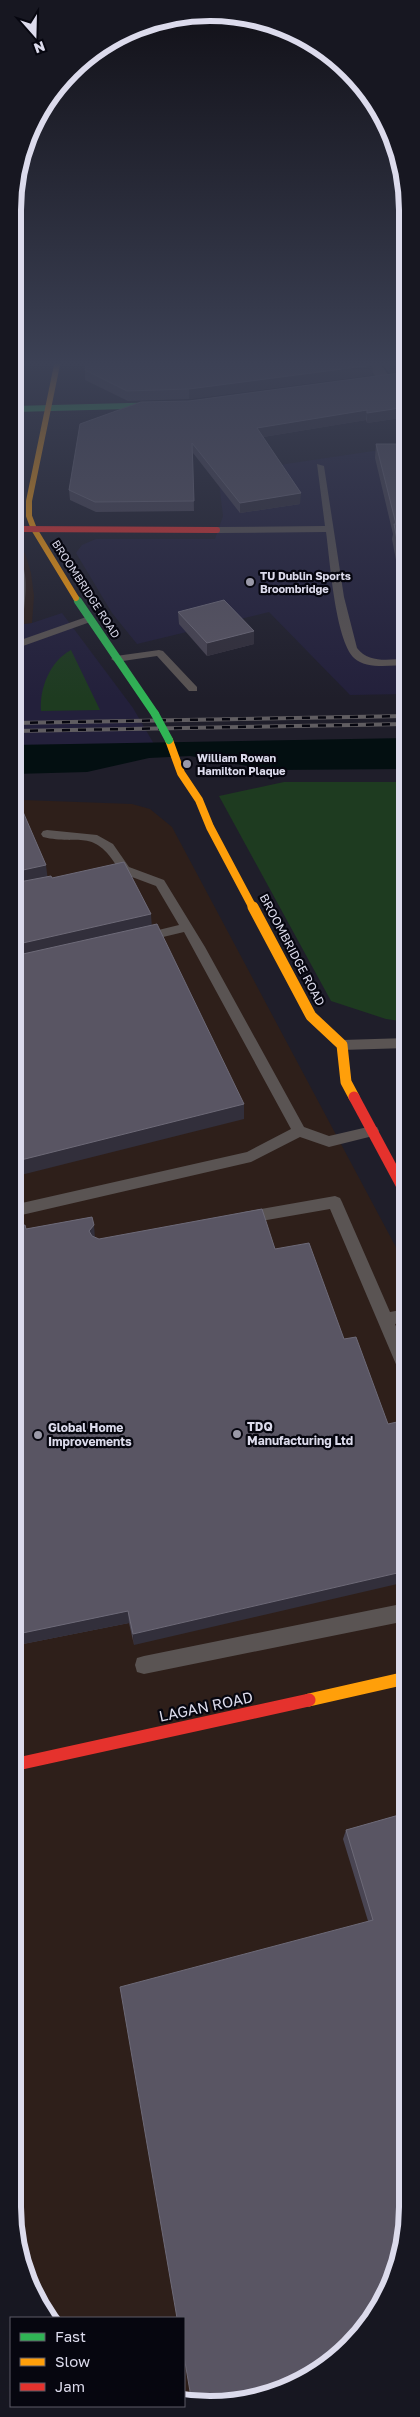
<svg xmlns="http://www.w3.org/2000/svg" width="420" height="2417" font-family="'Golos Text',sans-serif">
<rect width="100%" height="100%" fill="#1f1e2a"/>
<g fill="#23203b">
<path d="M 407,446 L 407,694 L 350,695 L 269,612 L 137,644 L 112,613 L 76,553 L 82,545 L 96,539 L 215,539 L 223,516 L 218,474 Z"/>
<path d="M 62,613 L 133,708 L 154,744 L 14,745 L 14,625 L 32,623 Z"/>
</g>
<g fill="#2e1f1a">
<path d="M 14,547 L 25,553 L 31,573 L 34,596 L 32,623 L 14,625 Z"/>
<path d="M 14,790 L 18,790 L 23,800 L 132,804 L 150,809 L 172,827 L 406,1266 L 406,2232 L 387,2295 L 340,2356 L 273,2394 L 197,2404 L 184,2400 L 184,2318 L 51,2318 L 27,2282 L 13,2207 Z"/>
</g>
<g fill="#1e3b20">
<path d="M 71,650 L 100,710 L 41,711 C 39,689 50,661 71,650 Z"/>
<path d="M 284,782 L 407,782 L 407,1022 L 386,1019 L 331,1001 L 219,796 Z"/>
</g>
<path fill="#030f11" d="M 407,738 L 407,769 L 271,770 L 190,756 L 149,758 L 87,772 L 14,774 L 14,745 Z"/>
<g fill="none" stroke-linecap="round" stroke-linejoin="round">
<g fill="#5a5453" fill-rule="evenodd">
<path d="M 317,464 L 324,466 L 344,597 L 357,648 C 369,664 389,659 407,659 L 407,665 C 392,665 367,670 354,658 C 335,639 330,560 326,532 L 217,533 L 212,530 L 217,527 L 325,526 Z"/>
<path d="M 14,555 C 32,562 24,605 23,621 L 18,624 L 14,622 L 17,578 L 14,569 Z"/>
<path d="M 89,616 L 93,617 L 93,621 L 23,646 L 18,657 L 14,658 L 15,642 Z"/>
<path d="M 159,650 L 163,651 L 197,687 L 197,691 L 189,691 L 157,656 L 116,662 L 111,659 L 116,656 Z"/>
<path d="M 47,830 L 97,835 L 113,844 L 129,867 L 164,880 L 205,947 L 304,1127 L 329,1136 L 372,1126 L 377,1127 L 379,1131 L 377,1135 L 329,1147 L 300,1137 L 251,1162 L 13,1217 L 13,1205 L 247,1152 L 291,1129 L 184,932 L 142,942 L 136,938 L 138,935 L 179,925 L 156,886 L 124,874 L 106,876 L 104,873 L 106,870 L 118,868 C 93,827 80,846 43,837 L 41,834 L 43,831 Z"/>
<path d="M 407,1038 L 407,1048 L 342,1050 L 335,1045 L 342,1040 Z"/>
<path d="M 335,1196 L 340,1198 L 342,1202 L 390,1312 L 406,1309 L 406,1321 L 395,1324 L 406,1351 L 406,1376 L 400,1374 L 398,1369 L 330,1209 L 244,1224 L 239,1222 L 236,1218 L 239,1214 L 244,1212 Z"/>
<path d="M 406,1603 L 406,1621 L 144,1674 L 137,1672 L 135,1665 L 137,1658 L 144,1656 Z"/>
</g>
<path fill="#5a5453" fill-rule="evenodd" d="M 364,360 L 378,360 L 391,379 L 389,382 L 379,382 Z"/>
<g stroke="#30b455" stroke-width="6">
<path d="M 14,409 L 167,405"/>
<path d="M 76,598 L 79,602"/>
</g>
<path stroke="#30b455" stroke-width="8" d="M 78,601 L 155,714"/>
<path stroke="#ff9f0a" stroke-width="6" d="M 58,360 L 29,501 L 29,516 L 34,529 L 76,598"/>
<path stroke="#ff9f0a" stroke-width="8" d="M 169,740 L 181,773 L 199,800 L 210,827 L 253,908"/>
<path stroke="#ff9f0a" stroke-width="11" d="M 253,907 L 311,1016 L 342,1045 L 346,1082 L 354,1097"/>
<path stroke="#ff9f0a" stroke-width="13" d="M 309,1700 L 406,1678"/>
<path stroke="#e5322d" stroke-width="6" d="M 18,529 L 217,530"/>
<path stroke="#e5322d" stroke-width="11" d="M 354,1097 L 406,1194"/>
<path stroke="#e5322d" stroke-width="13" d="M 13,1765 L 309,1700"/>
<defs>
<g id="rail">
<path d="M 14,723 L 407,716"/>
<path d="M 14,731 L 407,724"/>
</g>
</defs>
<use href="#rail" stroke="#605d61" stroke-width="4"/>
<use href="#rail" stroke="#06060f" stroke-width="2.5" stroke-dasharray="8" stroke-linecap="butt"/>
<path stroke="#30b455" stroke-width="8" d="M 155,714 L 169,740"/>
</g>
<g fill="#494553">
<path d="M 380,360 L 407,360 L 407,370 L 389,373 Z"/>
<path d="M 373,365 L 372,375 L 189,399 L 128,401 L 85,380 L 85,370 Z"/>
<path d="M 407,372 L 407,417 L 367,423 L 366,420 L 263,437 L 300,504 L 240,513 L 193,453 L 194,511 L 96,512 L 70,500 L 69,490 L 189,401 Z"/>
<path d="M 376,444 L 407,444 L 407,618 L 392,539 L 393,534 L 375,458 Z"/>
<path d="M 178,612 L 254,631 L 254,644 L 207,656 L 179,624 Z"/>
<path d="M 92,1217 L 134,1645 L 129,1623 L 13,1646 L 13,1227 L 26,1229 Z"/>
<path d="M 406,1813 L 406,2232 L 368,1921 L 343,1839 L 346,1830 Z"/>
</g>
<g fill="#322f3b">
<path d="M 19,360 L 23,360 L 16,386 L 14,386 L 14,375 Z"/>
<path d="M 407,360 L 407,370 L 389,373 L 390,363 Z"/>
<path d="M 373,365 L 372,375 L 189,399 L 189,389 Z"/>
<path d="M 407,407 L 407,417 L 367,423 L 367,413 Z"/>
<path d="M 367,410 L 366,420 L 257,438 L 257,428 Z"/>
<path d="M 301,493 L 300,504 L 240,513 L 240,503 Z"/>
<path d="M 254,631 L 254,644 L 207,656 L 207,643 Z"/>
<path d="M 46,865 L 48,881 L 14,889 L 14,872 Z"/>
<path d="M 151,914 L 152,929 L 14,962 L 14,945 Z"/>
<path d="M 244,1104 L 244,1119 L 13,1177 L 13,1162 Z"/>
<path d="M 94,1225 L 95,1239 L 90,1245 L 89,1231 Z"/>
<path d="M 406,1571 L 406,1582 L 134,1645 L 133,1634 Z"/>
<path d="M 128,1611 L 129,1623 L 13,1646 L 13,1635 Z"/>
</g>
<g fill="#595563" stroke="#6d6a78">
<path d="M 14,360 L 19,360 L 15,375 L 14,375 Z"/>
<path d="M 87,360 L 369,360 L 373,365 L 189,389 L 127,391 L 85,370 Z"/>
<path d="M 388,360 L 407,360 L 390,363 Z"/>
<path d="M 407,372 L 407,407 L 367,413 L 367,410 L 257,428 L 301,493 L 240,503 L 192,443 L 194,501 L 95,502 L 69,490 L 80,424 L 141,402 L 189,401 Z"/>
<path d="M 376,444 L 407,444 L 407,593 L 394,524 L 396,524 Z"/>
<path d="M 224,600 L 254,631 L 207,643 L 178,612 Z"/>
<path d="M 14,791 L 46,865 L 14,872 Z"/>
<path d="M 124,862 L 151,914 L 14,945 L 14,883 L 51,876 L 52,878 Z"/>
<path d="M 157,924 L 244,1104 L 13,1162 L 14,956 Z"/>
<path d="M 262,1209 L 275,1249 L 309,1243 L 344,1339 L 356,1337 L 388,1424 L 406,1420 L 406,1571 L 133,1634 L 128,1611 L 13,1635 L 13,1227 L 25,1225 L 26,1229 L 92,1217 L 94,1225 L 89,1231 L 92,1236 L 99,1239 Z"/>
<path d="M 406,1813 L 406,2232 L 387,2295 L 340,2356 L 273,2394 L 197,2404 L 192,2403 L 184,2356 L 184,2318 L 177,2318 L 120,1987 L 373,1920 L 346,1830 Z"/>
</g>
<linearGradient id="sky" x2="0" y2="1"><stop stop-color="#111017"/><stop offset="0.52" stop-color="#3c4155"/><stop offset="1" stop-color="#3c4155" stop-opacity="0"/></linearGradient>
<rect width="420" height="699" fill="url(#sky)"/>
<g fill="#9a99a8" stroke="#06060f" stroke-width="2">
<circle cx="250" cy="582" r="5"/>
<circle cx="187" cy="764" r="5"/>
<circle cx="237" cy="1434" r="5"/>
<circle cx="38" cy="1435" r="5"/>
</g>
<g text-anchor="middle" stroke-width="4.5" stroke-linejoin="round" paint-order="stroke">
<g font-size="11" font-weight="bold" fill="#dcdbec" stroke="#06060f" text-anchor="start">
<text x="260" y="580">TU Dublin Sports<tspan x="260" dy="13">Broombridge</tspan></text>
<text x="197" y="762">William Rowan<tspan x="197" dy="13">Hamilton Plaque</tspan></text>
</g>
<g font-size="11" fill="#dcdbec" stroke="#06060f">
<text transform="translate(86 589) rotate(57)" y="4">BROOMBRIDGE ROAD</text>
</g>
<g font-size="12" fill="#dcdbec" stroke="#06060f">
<text transform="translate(292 950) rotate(62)" y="4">BROOMBRIDGE ROAD</text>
</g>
<g font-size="12" font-weight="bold" fill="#dcdbec" stroke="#06060f" text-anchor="start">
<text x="247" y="1431">TDQ<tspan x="247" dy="14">Manufacturing Ltd</tspan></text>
<text x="48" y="1432">Global Home<tspan x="48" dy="14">Improvements</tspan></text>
</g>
<g font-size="15" fill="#dcdbec" stroke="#06060f">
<text transform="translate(206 1707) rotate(-12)" y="5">LAGAN ROAD</text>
</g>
</g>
<path d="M0 0H420V2417H0ZM210 21H210A189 189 0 0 1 399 210V2207A189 189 0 0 1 210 2396H210A189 189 0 0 1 21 2207V210A189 189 0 0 1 210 21Z" fill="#171721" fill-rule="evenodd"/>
<path fill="none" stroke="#dcdbec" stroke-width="6" d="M210 21H210A189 189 0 0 1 399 210V2207A189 189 0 0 1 210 2396H210A189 189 0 0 1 21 2207V210A189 189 0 0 1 210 21Z"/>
<rect x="10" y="2317" width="175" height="90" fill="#06060f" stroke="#5c5b67"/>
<rect x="20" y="2333" width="25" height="8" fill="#30b455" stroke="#5c5b67"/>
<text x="55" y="2342" font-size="15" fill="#dcdbec">Fast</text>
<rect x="20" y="2358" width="25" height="8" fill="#ff9f0a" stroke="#5c5b67"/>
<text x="55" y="2367" font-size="15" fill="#dcdbec">Slow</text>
<rect x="20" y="2383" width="25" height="8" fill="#e5322d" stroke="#5c5b67"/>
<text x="55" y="2392" font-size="15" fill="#dcdbec">Jam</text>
<g transform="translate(35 35) rotate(160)" stroke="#06060f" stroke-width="4" paint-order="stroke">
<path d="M0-4L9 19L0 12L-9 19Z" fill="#dcdbec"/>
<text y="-8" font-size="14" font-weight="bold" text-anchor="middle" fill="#dcdbec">N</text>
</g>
</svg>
